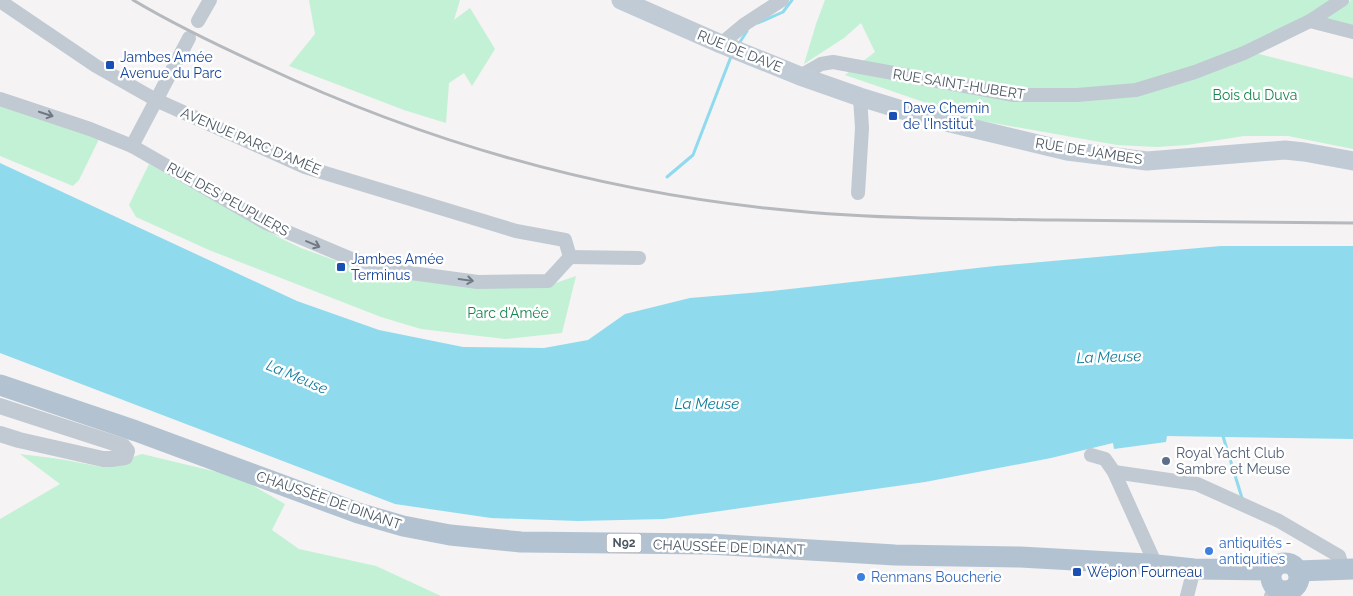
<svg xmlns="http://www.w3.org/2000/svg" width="1353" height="596" font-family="Raleway,sans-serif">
<rect width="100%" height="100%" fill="#f5f3f3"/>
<g fill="#c3f1d5">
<path d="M 309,0 L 460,0 L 454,20 L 470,8 L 495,49 L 472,86 L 464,73 L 449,83 L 446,123 L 404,110 L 289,66 L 315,34 Z"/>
<path d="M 825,0 L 1334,0 L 1255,53 L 1353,78 L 1353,149 L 1288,136 L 1244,136 L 1187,145 L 1157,147 L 1117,145 L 976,120 L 845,75 L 875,52 L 861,23 L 844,38 L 804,64 L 816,24 Z"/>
<path d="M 1351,0 L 1353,0 L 1353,29 L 1325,18 Z"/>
<path d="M 0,106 L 99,139 L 79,180 L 73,186 L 0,156 Z"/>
<path d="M 149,164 L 280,238 L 301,248 L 356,268 L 439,281 L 550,285 L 576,276 L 562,333 L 505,339 L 421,329 L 381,317 L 209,250 L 136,217 L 129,205 Z"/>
<path d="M 20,454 L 60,459 L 102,467 L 142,454 L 238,477 L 285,504 L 272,530 L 299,549 L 376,566 L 441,596 L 0,596 L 0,519 L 60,484 Z"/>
</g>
<path fill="#90daee" d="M 0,163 L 297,301 L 379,330 L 463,347 L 544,348 L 588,340 L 625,314 L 690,298 L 772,291 L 995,266 L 1221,246 L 1353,246 L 1353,439 L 1167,436 L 1166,442 L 1114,449 L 1113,443 L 1051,458 L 925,482 L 664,519 L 578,521 L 491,518 L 395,504 L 0,353 Z"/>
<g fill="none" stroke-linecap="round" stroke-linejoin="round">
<g stroke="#90daee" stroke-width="3">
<path d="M 758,23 L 783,12 L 792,0"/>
<path d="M 738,45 L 747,31"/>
<path d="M 667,177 L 693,155 L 732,54"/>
<path d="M 1222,433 L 1242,498"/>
</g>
<g stroke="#c1cad2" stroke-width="14">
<path d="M 0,1 L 96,66 L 156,100 L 305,167 L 516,231 L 565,240 L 570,257"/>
<path d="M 198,21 L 210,0"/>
<path d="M 1310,21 L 1353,32"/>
<path d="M 721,44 L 745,24 L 782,0"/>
<path d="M 800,76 L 821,64 L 833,62 L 1014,95 L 1077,95 L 1136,90 L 1195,72 L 1244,53 L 1310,21 L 1342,0"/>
<path d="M 0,99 L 90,129 L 132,146 L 266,223 L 349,258 L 411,273 L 478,282 L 548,281 L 570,257"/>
<path d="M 132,146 L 189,38"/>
<path d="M 858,193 L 862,128 L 860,97"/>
<path d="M 570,257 L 639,258"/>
<path d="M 1091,455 L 1105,459 L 1114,472 L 1156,565"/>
<path d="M 1114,472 L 1197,484 L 1279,521 L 1339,556 L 1343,570"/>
<path d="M 1187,596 L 1194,569"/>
<path d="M 1271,596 L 1277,589"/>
</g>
<path stroke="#c1cad2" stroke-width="16" d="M 0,406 L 123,446 L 127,451 L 125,457 L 111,459 L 103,459 L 19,440 L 0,434"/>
<g stroke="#c1cbd6" stroke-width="19">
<path d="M 621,0 L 721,44 L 800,76 L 860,97 L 925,117 L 1067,151 L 1147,161 L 1285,150 L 1304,152 L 1353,161"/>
<path d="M 1289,590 L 1289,596"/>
</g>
<g stroke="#b3c2d1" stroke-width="21">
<path d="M 0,385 L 136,431 L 358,513 L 403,526 L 450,535 L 521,542 L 709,544 L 895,555 L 1020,557 L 1147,564 L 1194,569 L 1272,570"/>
<circle cx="1285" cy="577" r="14"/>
<path d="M 1298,571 L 1353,569"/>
</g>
<path stroke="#b5b8bd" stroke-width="3" d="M 133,0 C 175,25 219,46 263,66 C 421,140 592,189 765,208 C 862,219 959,219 1056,220 C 1155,221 1254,222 1353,223"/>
</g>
<defs><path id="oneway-shaft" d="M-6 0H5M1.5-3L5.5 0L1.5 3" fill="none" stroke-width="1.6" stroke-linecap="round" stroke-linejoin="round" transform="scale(1.25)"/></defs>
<g stroke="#6e7983">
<use href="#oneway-shaft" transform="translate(46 114) rotate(18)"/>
<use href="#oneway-shaft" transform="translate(313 244) rotate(23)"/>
<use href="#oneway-shaft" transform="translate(466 280) rotate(8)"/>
</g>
<g fill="#1a4fb4" stroke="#fff" stroke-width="2">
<rect x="105" y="60" width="10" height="10" rx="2.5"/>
<rect x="888" y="111" width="10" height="10" rx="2.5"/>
<rect x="336" y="262" width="10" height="10" rx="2.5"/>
<rect x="1072" y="567" width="10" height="10" rx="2.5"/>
</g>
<circle fill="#5c6f8a" stroke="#fff" stroke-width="2" cx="1166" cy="461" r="5"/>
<g fill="#3f7fe0" stroke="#fff" stroke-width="2">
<circle cx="1209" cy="551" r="5"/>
<circle cx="861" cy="577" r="5"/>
</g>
<g text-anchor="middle" stroke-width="5" stroke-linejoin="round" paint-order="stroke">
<rect fill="#fff" stroke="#808990" stroke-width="1" x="606.5" y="533.5" width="35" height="19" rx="4"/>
<g font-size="12" font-weight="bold" fill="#4a5661">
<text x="624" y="547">N92</text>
</g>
<g font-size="14" fill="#4a5661" stroke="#fff">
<text transform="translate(740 51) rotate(22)" y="5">RUE DE DAVE</text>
<text transform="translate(959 84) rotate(9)" y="5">RUE SAINT-HUBERT</text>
<text transform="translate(251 141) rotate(23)" y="5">AVENUE PARC D'AMÉE</text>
<text transform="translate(1089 151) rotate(9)" y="5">RUE DE JAMBES</text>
<text transform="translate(228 199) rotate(29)" y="5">RUE DES PEUPLIERS</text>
<text transform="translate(329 500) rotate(19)" y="5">CHAUSSÉE DE DINANT</text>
<text transform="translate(729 547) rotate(2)" y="5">CHAUSSÉE DE DINANT</text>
</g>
<g font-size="14" fill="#164399" stroke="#fff" text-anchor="start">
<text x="120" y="62">Jambes Amée<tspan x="120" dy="16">Avenue du Parc</tspan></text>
<text x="903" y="113">Dave Chemin<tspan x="903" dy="16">de l'Institut</tspan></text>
<text x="351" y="264">Jambes Amée<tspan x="351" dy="16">Terminus</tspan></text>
<text x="1087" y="577">Wépion Fourneau</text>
</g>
<g font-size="14" fill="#17864f" stroke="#fff">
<text x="1255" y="100">Bois du Duva</text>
<text x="508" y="318">Parc d'Amée</text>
</g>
<g font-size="14" fill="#4e5e75" stroke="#fff" text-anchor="start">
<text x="1176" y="458">Royal Yacht Club<tspan x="1176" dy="16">Sambre et Meuse</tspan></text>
</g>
<g font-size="14" fill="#366cbe" stroke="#fff" text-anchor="start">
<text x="1219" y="548">antiquités -<tspan x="1219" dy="16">antiquities</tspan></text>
<text x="871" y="582">Renmans Boucherie</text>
</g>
<g font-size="15" font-style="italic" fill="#0c7c9b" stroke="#fff">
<text transform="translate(1109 357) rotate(-2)" y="5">La Meuse</text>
<text transform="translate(297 377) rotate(23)" y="5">La Meuse</text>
<text x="707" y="409">La Meuse</text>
</g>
</g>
</svg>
